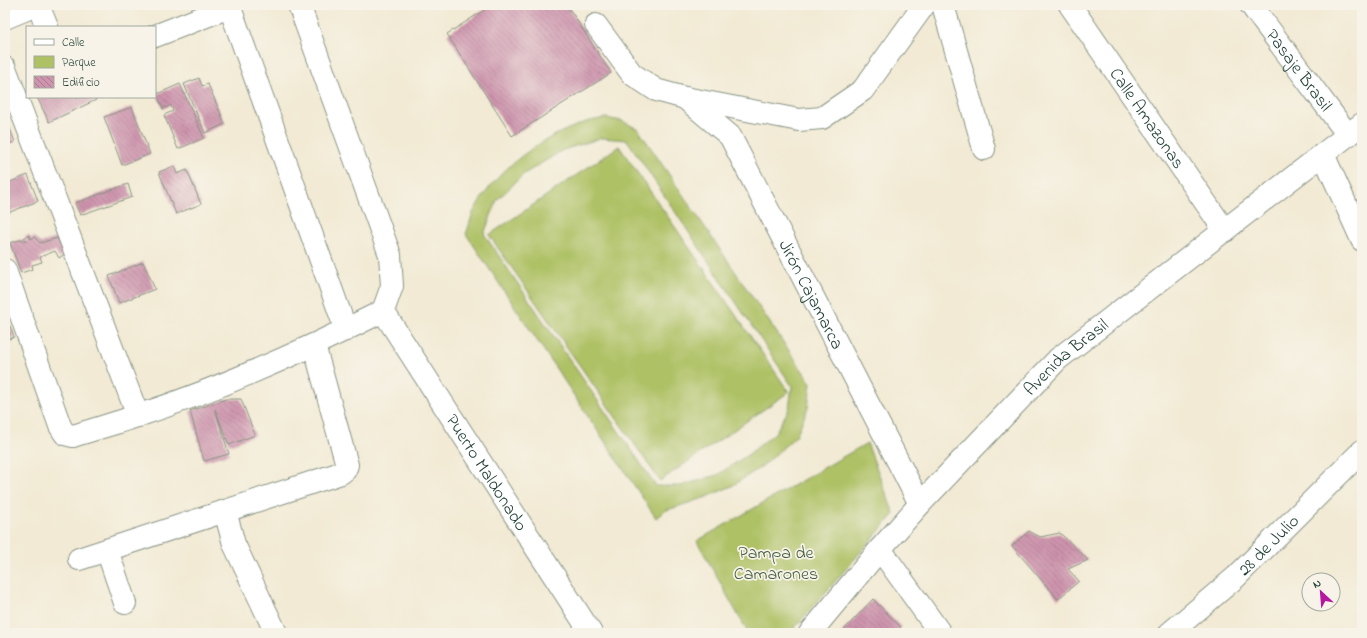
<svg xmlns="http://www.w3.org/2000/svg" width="1367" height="638" font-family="'Indie Flower',sans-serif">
<defs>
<pattern id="building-back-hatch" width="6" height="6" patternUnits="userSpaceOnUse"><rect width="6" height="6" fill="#ce94ad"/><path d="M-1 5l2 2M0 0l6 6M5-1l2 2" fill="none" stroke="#a77a8e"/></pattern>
</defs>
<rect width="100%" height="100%" fill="#f7f3e8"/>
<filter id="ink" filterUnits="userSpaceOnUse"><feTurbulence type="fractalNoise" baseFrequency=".025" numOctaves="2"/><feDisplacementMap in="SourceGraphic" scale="8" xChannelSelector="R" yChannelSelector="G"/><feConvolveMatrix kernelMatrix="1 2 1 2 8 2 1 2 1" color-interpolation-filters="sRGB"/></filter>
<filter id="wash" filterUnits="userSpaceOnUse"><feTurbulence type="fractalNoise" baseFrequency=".012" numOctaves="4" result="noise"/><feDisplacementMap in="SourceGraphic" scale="16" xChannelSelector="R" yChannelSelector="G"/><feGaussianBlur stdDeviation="0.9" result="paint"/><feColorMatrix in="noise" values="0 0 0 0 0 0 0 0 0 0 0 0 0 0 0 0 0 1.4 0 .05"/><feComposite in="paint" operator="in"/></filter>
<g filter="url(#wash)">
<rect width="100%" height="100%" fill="#f2ead4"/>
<g fill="#aec165" stroke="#667f4c" fill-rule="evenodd">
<path d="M 605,118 L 622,121 L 638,129 L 811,383 L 808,408 L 796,436 L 764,465 L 732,486 L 707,497 L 664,511 L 656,518 L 466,234 C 469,227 470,220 473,213 C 494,172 535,141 578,125 C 586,121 596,120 605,118 ZM 601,138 L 627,140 L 792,386 L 789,409 L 775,433 L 749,454 L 717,475 L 681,486 L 656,486 L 484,234 L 497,200 L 524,174 L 563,150 Z"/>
<path d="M 619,146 L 789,392 L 660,481 L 489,235 Z"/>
<path d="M 867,443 L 894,514 L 790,633 L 748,633 L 697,541 Z"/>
</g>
<g id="blocks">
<g fill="url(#building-back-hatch)">
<path d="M 492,5 L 567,5 L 611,73 L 512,136 L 447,34 Z"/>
<path d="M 199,78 L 202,86 L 208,84 L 225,124 L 205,133 L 184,84 Z"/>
<path d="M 180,84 L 204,138 L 178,149 L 164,115 L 173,111 L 171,105 L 163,109 L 157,94 Z"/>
<path d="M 37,97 L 95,97 L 96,100 L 49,122 Z"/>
<path d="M 132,107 L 150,154 L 122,165 L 104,117 Z"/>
<path d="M 5,115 L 15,142 L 5,145 Z"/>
<path d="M 174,166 L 177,174 L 187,170 L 201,204 L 176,214 L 159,172 Z"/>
<path d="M 28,175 L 38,201 L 5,214 L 5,184 Z"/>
<path d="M 128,184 L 132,197 L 80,215 L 75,203 Z"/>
<path d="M 29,235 L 31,239 L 34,237 L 40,243 L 57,238 L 66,253 L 59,258 L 55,251 L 40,257 L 42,262 L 32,265 L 33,269 L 21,273 L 10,243 L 22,239 L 26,242 L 27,240 L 24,238 Z"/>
<path d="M 143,262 L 155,289 L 119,303 L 109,276 Z"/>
<path d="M 10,326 L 14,337 L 5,341 L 5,328 Z"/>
<path d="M 226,399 L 241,399 L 255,435 L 229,445 L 215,409 L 229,454 L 204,461 L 190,411 Z"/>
<path d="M 1029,531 L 1040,537 L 1060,533 L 1088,560 L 1068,569 L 1079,581 L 1058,599 L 1012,546 Z"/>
<path d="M 873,599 L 901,627 L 895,633 L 841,633 Z"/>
</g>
</g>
</g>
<g filter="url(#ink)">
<use href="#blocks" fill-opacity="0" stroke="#889484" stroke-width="1"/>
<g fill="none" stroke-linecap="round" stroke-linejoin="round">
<defs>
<g id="minor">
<path d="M 38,5 L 47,27"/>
<path d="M 229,5 L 346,330"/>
<path d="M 943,5 L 984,149"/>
<path id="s1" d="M 1070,5 L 1225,231"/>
<path id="s2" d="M 1251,5 L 1348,135"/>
<path d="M 5,18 L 36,5"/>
<path d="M 596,25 L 632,74 L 656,90 L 685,98 L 799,120 L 822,118 L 863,90 L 924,5"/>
<path d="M 155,36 L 229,7"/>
<path d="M 5,68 L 138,416"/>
<path id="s3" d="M 685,98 L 730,136 L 920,504"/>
<path d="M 1323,154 L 1362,240"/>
<path d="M 5,270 L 60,426 L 65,434 L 73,436 C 95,429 116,423 137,416 C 222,388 304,351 383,311 L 392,286 L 390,255 L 299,5"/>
<path id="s4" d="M 383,311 L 591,633"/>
<path d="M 225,511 L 234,544 L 276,633"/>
<path d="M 880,549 L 940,633"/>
<path d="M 107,550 L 125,603"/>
<path d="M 79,559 L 341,473 L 345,470 L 347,465 L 314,345"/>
<path id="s5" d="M 1170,633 L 1236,577 L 1362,451"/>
</g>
<g id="major">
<path id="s6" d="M 810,633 L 880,549 L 920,504 L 1058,359 L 1362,124"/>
</g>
</defs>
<use href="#minor" stroke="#889484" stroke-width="24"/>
<use href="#major" stroke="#889484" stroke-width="24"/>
<use href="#minor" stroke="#fff" stroke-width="22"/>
<use href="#major" stroke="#fff" stroke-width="22"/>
</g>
</g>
<g text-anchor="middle" stroke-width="3.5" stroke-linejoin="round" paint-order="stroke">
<g font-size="18" fill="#1f3d34" stroke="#f7f3e8">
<text dy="6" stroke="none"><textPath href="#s2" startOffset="81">Pasaje Brasil</textPath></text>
<text dy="6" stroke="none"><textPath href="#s1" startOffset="137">Calle Amazonas</textPath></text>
<text dy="6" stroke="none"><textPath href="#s3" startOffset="237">Jirón Cajamarca</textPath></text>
<text dy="6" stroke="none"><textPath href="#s6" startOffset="377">Avenida Brasil</textPath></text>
<text dy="6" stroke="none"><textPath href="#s4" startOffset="192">Puerto Maldonado</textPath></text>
<text dy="6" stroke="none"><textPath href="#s5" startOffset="132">28 de Julio</textPath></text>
</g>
<g font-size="18" fill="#435e40" stroke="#f7f3e8">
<text x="776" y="558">Pampa de<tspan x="776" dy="21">Camarones</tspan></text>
</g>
</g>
<rect width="1367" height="638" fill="none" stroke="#f7f3e8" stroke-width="20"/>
<rect x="26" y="26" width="130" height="72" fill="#f7f3e8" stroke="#a1aaa0"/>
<rect x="34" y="39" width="20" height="6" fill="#ffffff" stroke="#a1aaa0"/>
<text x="62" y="46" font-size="12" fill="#1f3d34">Calle</text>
<rect x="34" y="56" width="20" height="12" fill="#aec165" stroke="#a1aaa0"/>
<text x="62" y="66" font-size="12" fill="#1f3d34">Parque</text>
<rect x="34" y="76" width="20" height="12" fill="url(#building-back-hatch)" stroke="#a1aaa0"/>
<text x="62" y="86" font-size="12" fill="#1f3d34">Edificio</text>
<g transform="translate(1321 592) rotate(334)"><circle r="19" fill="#f7f3e8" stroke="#a1aaa0"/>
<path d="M0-3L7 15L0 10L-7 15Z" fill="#b5179e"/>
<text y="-6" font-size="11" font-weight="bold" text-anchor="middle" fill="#1f3d34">N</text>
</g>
</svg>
